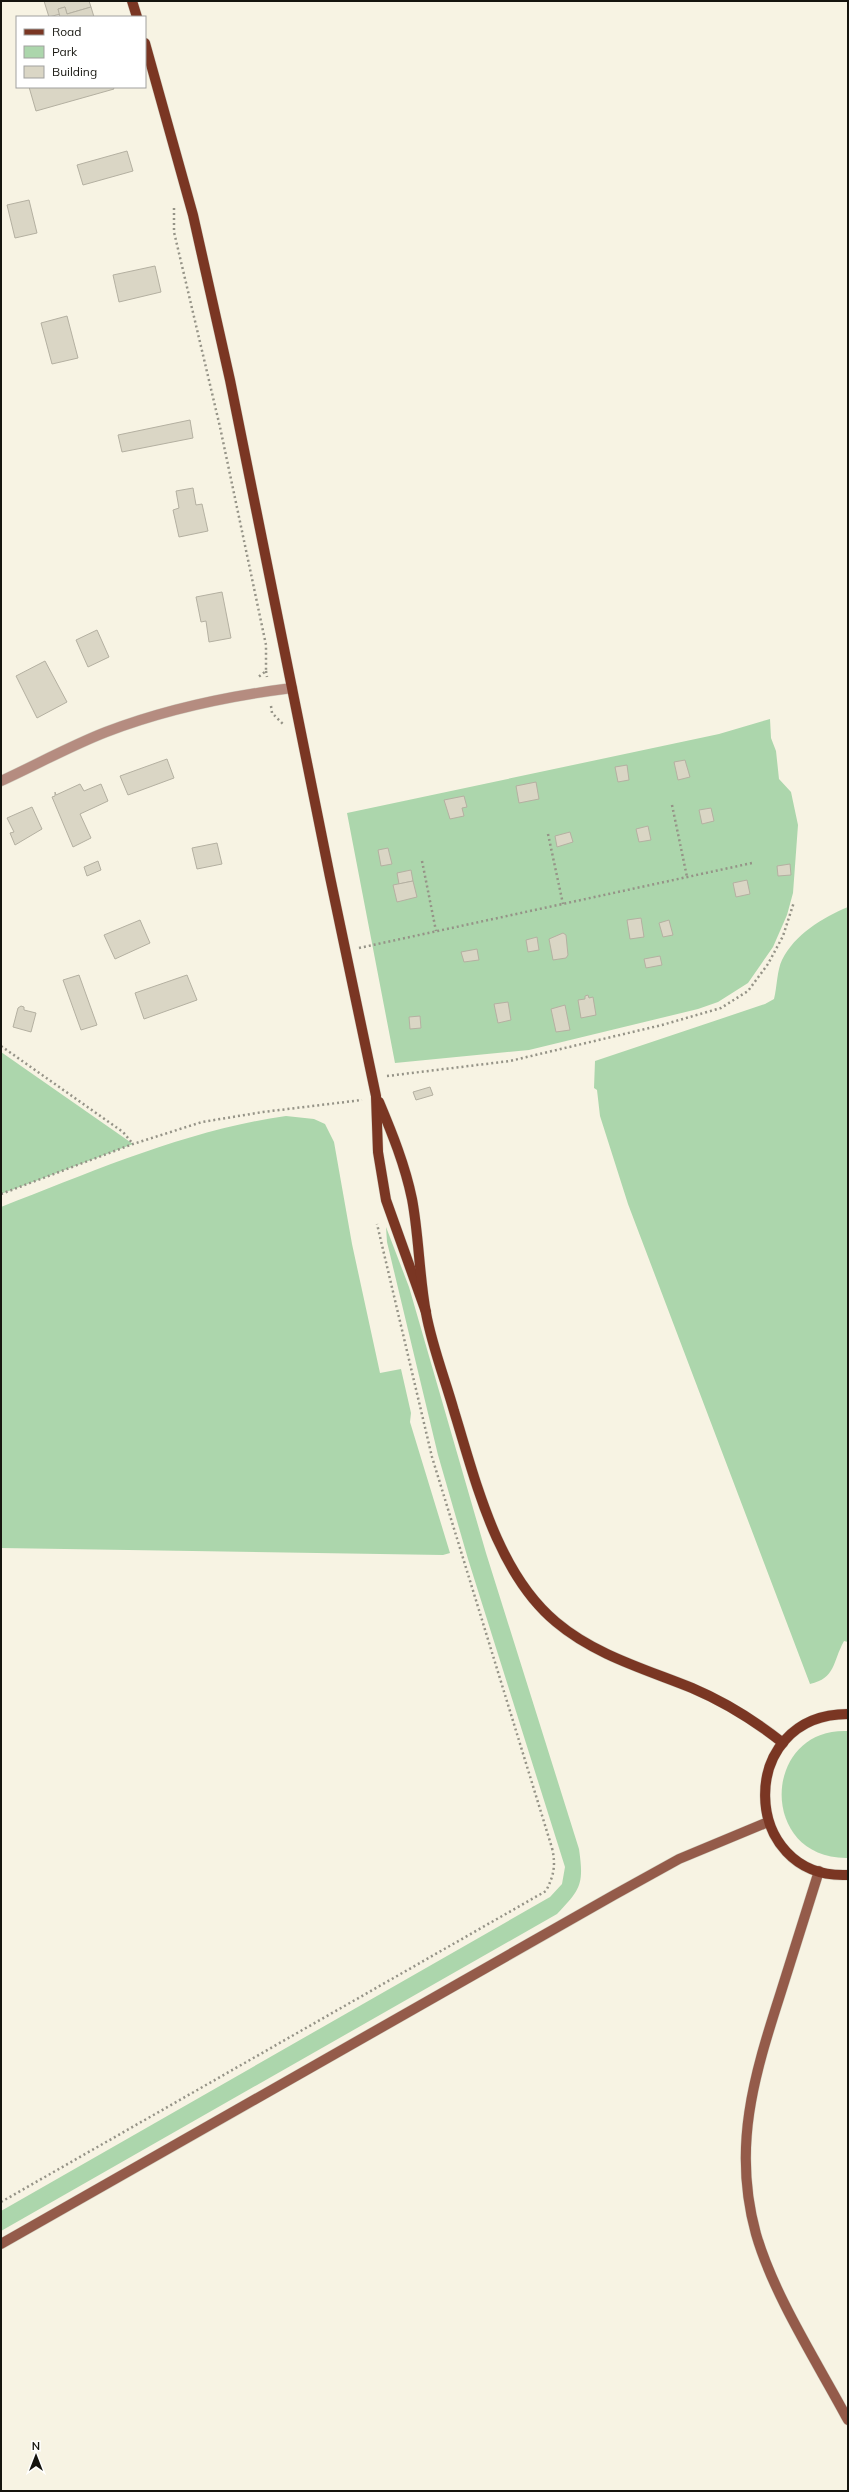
<svg xmlns="http://www.w3.org/2000/svg" width="849" height="2492" font-family="Mulish,sans-serif">
<rect width="100%" height="100%" fill="#f7f3e3"/>
<g fill="#acd6ac">
<path d="M 770,719 L 771,738 L 776,751 L 779,779 L 791,792 L 798,825 L 793,893 L 787,915 L 773,947 L 748,983 L 718,1002 L 698,1009 L 529,1050 L 395,1063 L 347,813 L 719,734 Z"/>
<path d="M 848,907 L 848,1642 L 844,1641 C 832,1663 836,1678 810,1684 L 628,1204 L 600,1116 L 597,1090 L 594,1088 L 595,1061 L 765,1004 L 774,999 C 777,987 777,970 782,960 C 795,934 822,918 848,907 Z"/>
<path d="M 1,1052 L 133,1144 L 1,1194 Z"/>
<path d="M 286,1116 L 314,1119 L 325,1124 L 334,1142 L 352,1244 L 380,1373 L 401,1369 L 411,1413 L 410,1422 L 450,1553 L 443,1555 L 1,1548 L 1,1207 C 94,1171 187,1130 286,1116 Z"/>
<path d="M 386,1227 L 409,1287 L 486,1553 L 579,1849 C 584,1884 581,1889 557,1914 L 1,2231 L 1,2211 L 550,1897 L 562,1884 L 565,1867 L 468,1559 L 438,1455 L 387,1242 Z"/>
<path d="M 848,1731 L 848,1858 C 758,1860 761,1727 848,1731 Z"/>
</g>
<g fill="#dad6c5" stroke="#b4b0a1">
<path d="M 44,1 L 89,1 L 91,7 L 67,14 L 65,7 L 58,9 L 60,14 L 49,17 Z"/>
<path d="M 65,7 L 67,14 L 91,7 L 94,17 L 60,17 L 58,9 Z"/>
<path d="M 29,87 L 113,87 L 114,89 L 36,111 Z"/>
<path d="M 127,151 L 133,171 L 83,185 L 77,165 Z"/>
<path d="M 29,200 L 37,233 L 15,238 L 7,205 Z"/>
<path d="M 155,266 L 161,292 L 119,302 L 113,275 Z"/>
<path d="M 67,316 L 78,358 L 52,364 L 41,323 Z"/>
<path d="M 190,420 L 193,438 L 122,452 L 118,435 Z"/>
<path d="M 193,488 L 196,505 L 202,504 L 208,531 L 179,537 L 173,510 L 179,508 L 176,491 Z"/>
<path d="M 222,592 L 231,638 L 209,642 L 206,621 L 201,622 L 196,597 Z"/>
<path d="M 97,630 L 109,657 L 88,667 L 76,640 Z"/>
<path d="M 45,661 L 67,702 L 37,718 L 16,676 Z"/>
<path d="M 167,759 L 174,778 L 128,795 L 120,776 Z"/>
<path d="M 685,760 L 690,777 L 678,780 L 674,762 Z"/>
<path d="M 627,765 L 629,780 L 618,782 L 615,767 Z"/>
<path d="M 536,782 L 539,799 L 519,803 L 516,786 Z"/>
<path d="M 80,784 L 84,791 L 101,784 L 108,801 L 80,814 L 91,838 L 73,847 L 52,797 L 55,796 L 55,792 L 56,795 Z"/>
<path d="M 464,796 L 467,807 L 462,808 L 464,816 L 450,819 L 444,800 Z"/>
<path d="M 32,807 L 42,829 L 15,845 L 10,833 L 14,832 L 7,818 Z"/>
<path d="M 711,808 L 714,821 L 702,824 L 699,810 Z"/>
<path d="M 648,826 L 651,840 L 639,842 L 636,829 Z"/>
<path d="M 570,832 L 573,842 L 557,847 L 555,836 Z"/>
<path d="M 217,843 L 222,864 L 197,869 L 192,848 Z"/>
<path d="M 388,848 L 392,864 L 381,866 L 378,850 Z"/>
<path d="M 98,861 L 101,870 L 87,876 L 84,867 Z"/>
<path d="M 790,864 L 791,875 L 778,876 L 777,866 Z"/>
<path d="M 411,870 L 413,881 L 399,884 L 397,873 Z"/>
<path d="M 747,880 L 750,894 L 736,897 L 733,883 Z"/>
<path d="M 413,881 L 417,897 L 397,902 L 393,885 Z"/>
<path d="M 641,918 L 644,937 L 630,939 L 627,920 Z"/>
<path d="M 140,920 L 150,943 L 115,959 L 104,935 Z"/>
<path d="M 669,920 L 673,935 L 663,937 L 659,923 Z"/>
<path d="M 563,933 L 566,935 L 568,955 L 566,958 L 553,960 L 549,939 Z"/>
<path d="M 537,937 L 539,950 L 528,952 L 526,940 Z"/>
<path d="M 477,949 L 479,960 L 464,962 L 461,952 Z"/>
<path d="M 660,956 L 662,965 L 646,968 L 644,959 Z"/>
<path d="M 79,975 L 97,1025 L 81,1030 L 63,980 Z"/>
<path d="M 187,975 L 197,1000 L 144,1019 L 135,993 Z"/>
<path d="M 588,995 L 589,998 L 593,997 L 596,1015 L 581,1018 L 578,1000 L 585,999 L 585,996 Z"/>
<path d="M 508,1002 L 511,1020 L 498,1023 L 494,1004 Z"/>
<path d="M 565,1005 L 570,1030 L 556,1032 L 551,1009 Z"/>
<path d="M 21,1006 L 24,1007 L 24,1010 L 36,1013 L 31,1032 L 13,1027 L 18,1008 Z"/>
<path d="M 420,1016 L 421,1028 L 410,1029 L 409,1017 Z"/>
<path d="M 430,1087 L 433,1095 L 416,1100 L 413,1092 Z"/>
</g>
<g fill="none" stroke-linecap="round" stroke-linejoin="round">
<defs>
<path id="minor" d="M 1,781 C 36,765 70,746 106,732 C 166,709 228,696 292,688"/>
<g id="secondary">
<path d="M 819,1871 C 806,1913 793,1954 780,1995 C 754,2076 732,2148 756,2234 C 774,2296 817,2362 848,2420"/>
<path d="M 1,2244 L 614,1895 L 679,1859 L 768,1822"/>
</g>
<g id="primary">
<path d="M 132,1 L 137,17"/>
<path d="M 145,43 L 193,215 L 230,380 L 330,877 L 376,1096 L 378,1152 L 386,1200 L 426,1312"/>
<path d="M 379,1102 C 392,1133 405,1165 412,1199 C 419,1236 419,1275 426,1313 C 432,1346 445,1379 454,1411 C 476,1482 497,1573 556,1622 C 595,1655 645,1669 692,1688 C 725,1702 754,1720 783,1743"/>
<path d="M 848,1714 C 735,1714 740,1880 848,1875"/>
</g>
</defs>
<use href="#minor" stroke="#d3cfc1" stroke-width="11"/>
<use href="#secondary" stroke="#d3cfc1" stroke-width="11"/>
<use href="#primary" stroke="#d3cfc1" stroke-width="11"/>
<g stroke="#959387" stroke-width="2.5" stroke-dasharray="2 3" stroke-linecap="butt">
<path d="M 174,208 L 174,232 L 220,427 L 266,645 L 266,671 L 257,678"/>
<path d="M 266,671 L 267,677"/>
<path d="M 271,706 L 272,713 L 283,724"/>
<path d="M 672,805 L 687,877"/>
<path d="M 548,834 L 563,904"/>
<path d="M 422,861 L 436,931"/>
<path d="M 359,948 L 752,863"/>
<path d="M 1,1046 L 123,1132 L 133,1144"/>
<path d="M 387,1076 L 510,1061 L 662,1025 L 721,1008 L 748,991 L 768,964 L 783,936 L 794,902"/>
<path d="M 1,1194 L 133,1144 L 202,1122 L 263,1112 L 362,1100"/>
<path d="M 1,2202 L 546,1891 C 554,1875 556,1865 552,1848 L 432,1457 L 377,1224"/>
</g>
<use href="#minor" stroke="#b58c80" stroke-width="10"/>
<use href="#secondary" stroke="#945b4a" stroke-width="10"/>
<use href="#primary" stroke="#7a3623" stroke-width="10"/>
</g>
<rect width="849" height="2492" fill="none" stroke="#15140e" stroke-width="4"/>
<rect x="16" y="16" width="130" height="72" fill="#ffffff" stroke="#a1a19f"/>
<rect x="24" y="29" width="20" height="6" fill="#7a3623" stroke="#a1a19f"/>
<text x="52" y="36" font-size="12" fill="#15140e">Road</text>
<rect x="24" y="46" width="20" height="12" fill="#acd6ac" stroke="#a1a19f"/>
<text x="52" y="56" font-size="12" fill="#15140e">Park</text>
<rect x="24" y="66" width="20" height="12" fill="#dad6c5" stroke="#a1a19f"/>
<text x="52" y="76" font-size="12" fill="#15140e">Building</text>
<g transform="translate(36 2456)" stroke="#ffffff" stroke-width="3" paint-order="stroke">
<path d="M0-3L7 15L0 10L-7 15Z" fill="#15140e"/>
<text y="-6" font-size="11" font-weight="bold" text-anchor="middle" fill="#15140e">N</text>
</g>
</svg>
